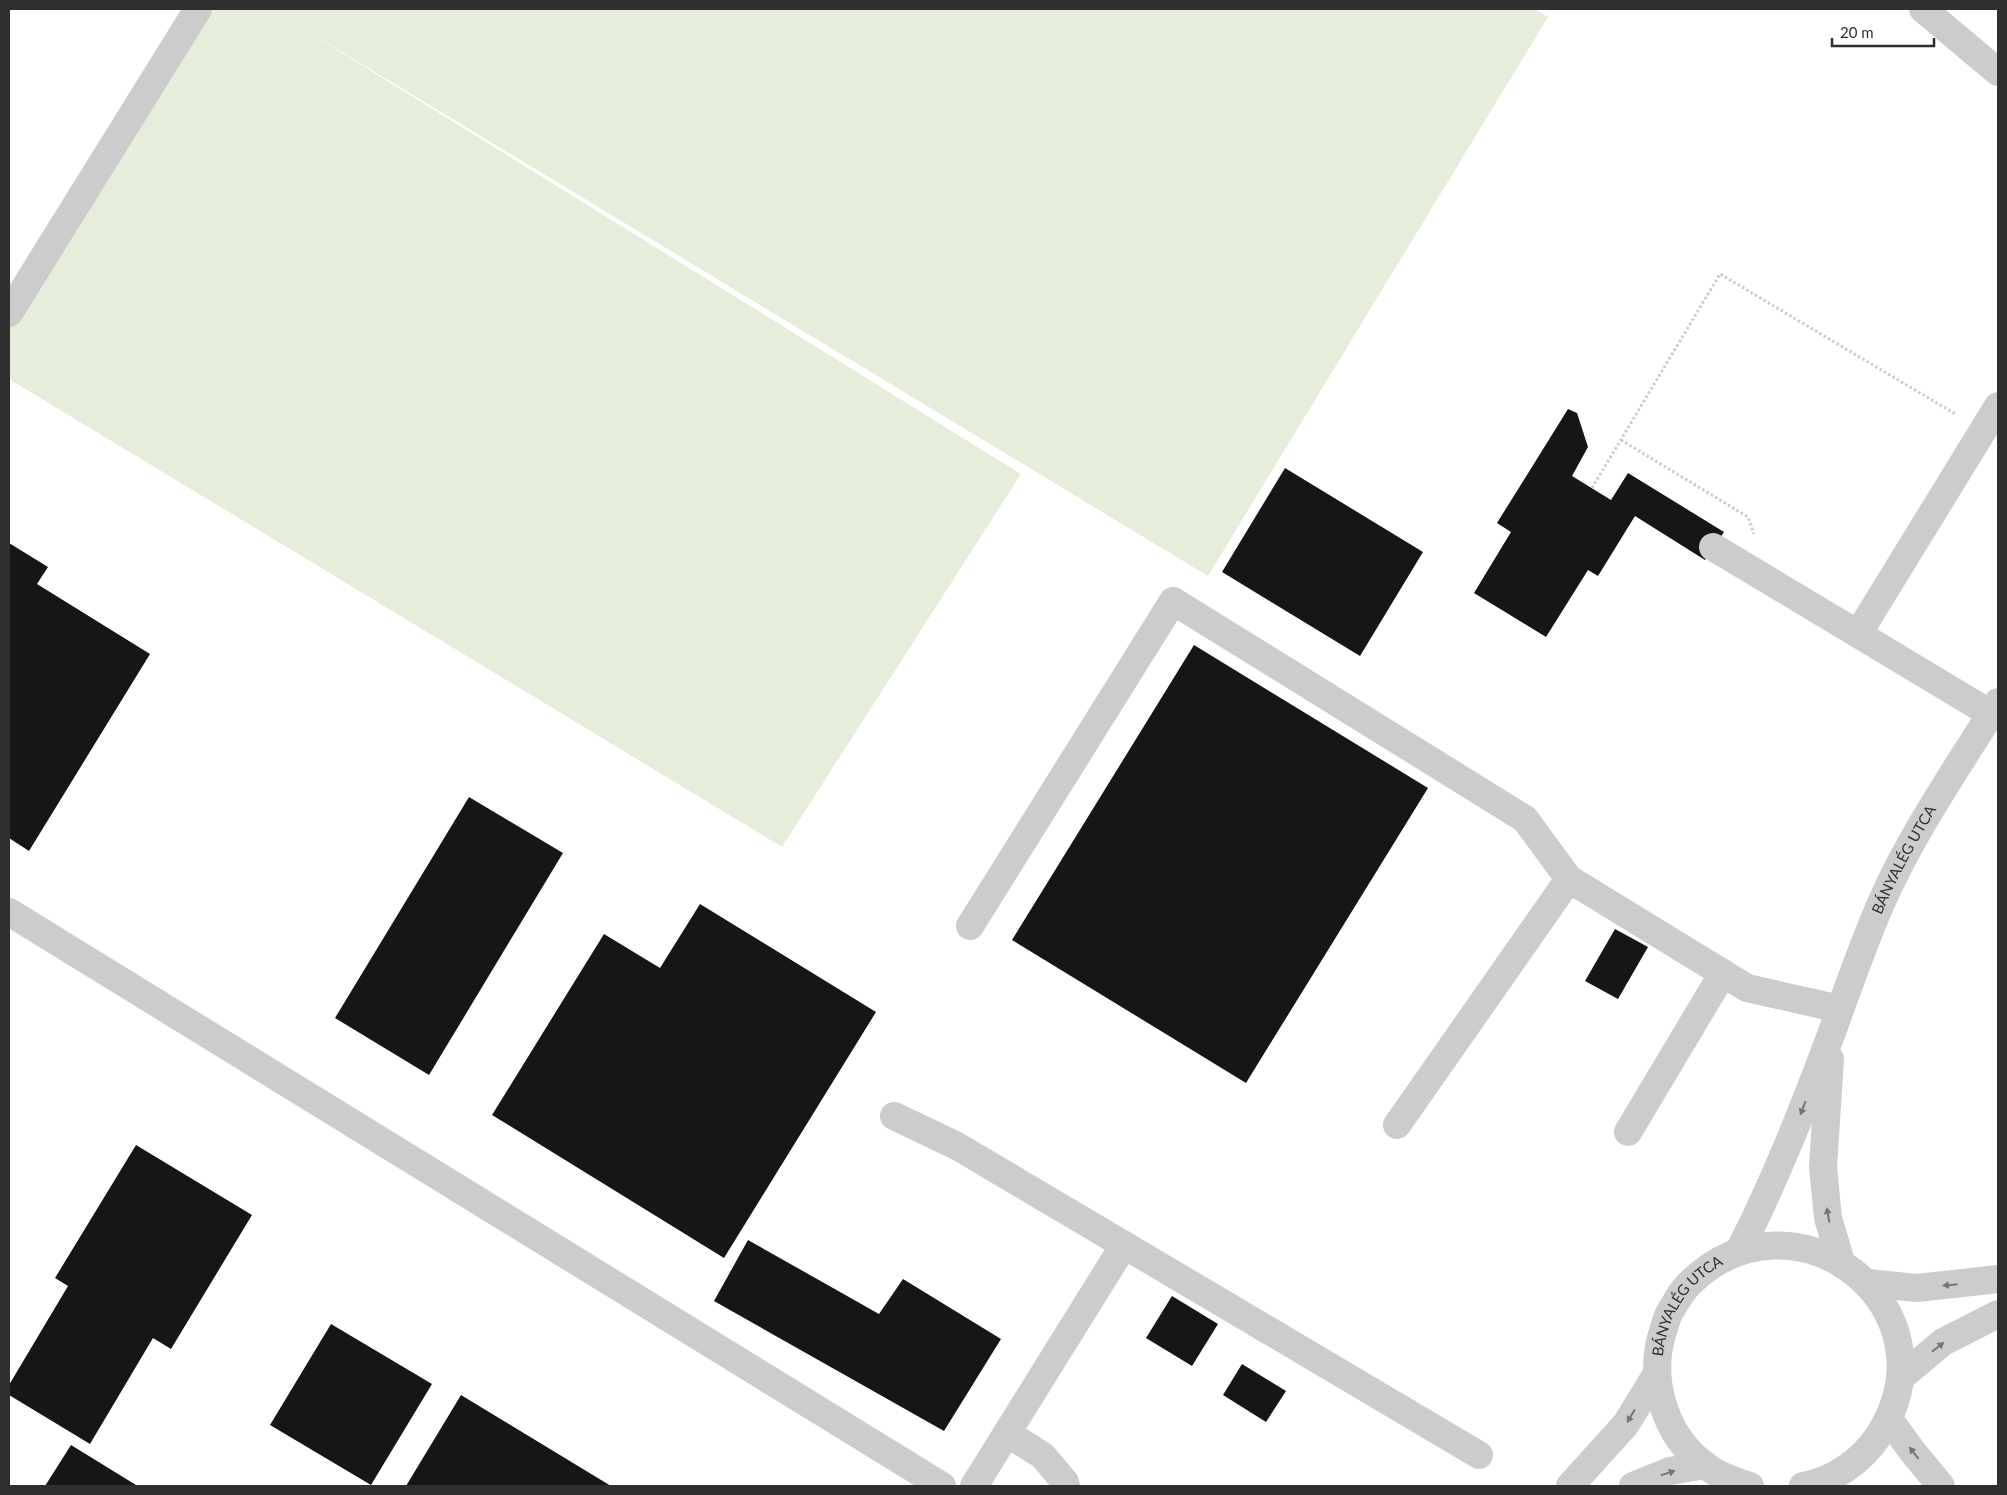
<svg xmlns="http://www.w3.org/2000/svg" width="2007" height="1495" font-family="Lato,sans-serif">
<rect width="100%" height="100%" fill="#fff"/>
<path fill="#e7eddb" d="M 212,9 L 1534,9 L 1548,17 L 1208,576 L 289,20 L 1021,474 L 782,847 L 9,379 L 9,330 Z"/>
<g fill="#161616">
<path d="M 1568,409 L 1577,413 L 1588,447 L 1572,476 L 1611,500 L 1628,473 L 1724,532 L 1705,560 L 1635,516 L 1598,576 L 1588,570 L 1546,637 L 1474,593 L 1511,532 L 1497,523 Z"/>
<path d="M 1285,468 L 1423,552 L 1360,656 L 1222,572 Z"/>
<path d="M 9,543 L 48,567 L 37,584 L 150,654 L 29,851 L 9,838 Z"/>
<path d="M 1194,645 L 1428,788 L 1246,1083 L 1012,940 Z"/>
<path d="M 469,797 L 563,853 L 429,1075 L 335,1018 Z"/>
<path d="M 700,904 L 876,1012 L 724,1258 L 492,1115 L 604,934 L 660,968 Z"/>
<path d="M 1615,929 L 1648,947 L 1618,999 L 1585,981 Z"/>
<path d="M 136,1145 L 252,1215 L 171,1349 L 153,1338 L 90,1444 L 9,1395 L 9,1385 L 68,1286 L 55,1278 Z"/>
<path d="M 748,1240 L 879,1314 L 903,1279 L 1001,1339 L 944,1431 L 714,1301 Z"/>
<path d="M 1172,1296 L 1218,1324 L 1192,1366 L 1146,1338 Z"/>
<path d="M 331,1324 L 432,1384 L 371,1485 L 270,1425 Z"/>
<path d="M 1242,1364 L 1286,1391 L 1266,1422 L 1223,1395 Z"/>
<path d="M 461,1395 L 611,1486 L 406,1486 Z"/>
<path d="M 71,1445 L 136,1485 L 135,1486 L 45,1486 Z"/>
</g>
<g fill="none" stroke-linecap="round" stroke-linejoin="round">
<g stroke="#ccc" stroke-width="3" stroke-dasharray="2.5 2.5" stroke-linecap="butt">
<path d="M 1621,440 L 1748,517 L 1754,534"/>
<path d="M 1592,488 L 1720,274 L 1957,415"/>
</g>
<g stroke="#ccc" stroke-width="28">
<path d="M 1923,9 L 1998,72"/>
<path d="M 9,313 L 198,9"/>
<path d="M 1713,547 L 1858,634"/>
<path d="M 1991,714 L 1858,634 L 1998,406"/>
<path d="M 9,912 L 942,1486"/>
<path d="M 970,926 L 1173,601 L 1525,819 L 1569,879 L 1747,988 L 1840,1009"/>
<path d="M 1830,1059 L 1823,1167 L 1828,1218 L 1841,1262"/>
<path d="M 894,1116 L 957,1146 L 1479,1455"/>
<path d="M 1397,1125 L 1569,879"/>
<path d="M 1628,1132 L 1723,973"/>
<path id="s1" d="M 1739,1251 C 1775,1181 1804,1107 1832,1032 C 1848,988 1863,944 1882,901 C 1913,831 1958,767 1998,702"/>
<path d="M 1868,1283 L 1917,1288 L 1998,1279"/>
<path d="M 1900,1378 L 1943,1342 L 1998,1314"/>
<path d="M 1889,1419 L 1912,1451 L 1941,1486"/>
<path d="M 1007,1433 L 1043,1456 L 1065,1482 L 1066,1486"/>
<path d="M 974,1486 L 1124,1245"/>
<path d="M 1570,1486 L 1626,1424 L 1656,1375"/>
<path d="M 1633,1486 L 1670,1471 L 1705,1465"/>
<path id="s2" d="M 1750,1486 C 1735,1481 1719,1476 1706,1466 C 1663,1435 1647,1376 1664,1328 C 1666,1322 1667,1316 1671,1310 C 1676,1302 1681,1292 1688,1285 C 1794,1178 1960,1308 1879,1435 C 1862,1461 1833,1481 1803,1486"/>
</g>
</g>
<defs><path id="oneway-solid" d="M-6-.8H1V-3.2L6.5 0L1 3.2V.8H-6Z" transform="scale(1.25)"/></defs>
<g fill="#767676">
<use href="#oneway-solid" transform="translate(1803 1108) rotate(111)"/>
<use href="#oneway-solid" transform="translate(1828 1215) rotate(-100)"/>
<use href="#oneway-solid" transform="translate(1950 1285) rotate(174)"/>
<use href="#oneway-solid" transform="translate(1938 1347) rotate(-38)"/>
<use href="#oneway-solid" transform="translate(1631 1416) rotate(121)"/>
<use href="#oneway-solid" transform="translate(1914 1453) rotate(-128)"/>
<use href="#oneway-solid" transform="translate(1668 1473) rotate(-17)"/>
</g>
<g text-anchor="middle" stroke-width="5" stroke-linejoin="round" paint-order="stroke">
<g font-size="15" fill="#2f2f2f" stroke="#fff">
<text dy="5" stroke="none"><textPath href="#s1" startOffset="425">BÁNYALÉG UTCA</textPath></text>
<text dy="5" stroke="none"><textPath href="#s2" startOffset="234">BÁNYALÉG UTCA</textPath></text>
</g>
</g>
<rect width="2007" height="1495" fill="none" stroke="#2f2f2f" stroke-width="20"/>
<path d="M1832 38v8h102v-8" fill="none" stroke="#2f2f2f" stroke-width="2.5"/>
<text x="1840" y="38" font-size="15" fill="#2f2f2f" stroke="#ffffff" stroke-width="4" paint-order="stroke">20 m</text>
</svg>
